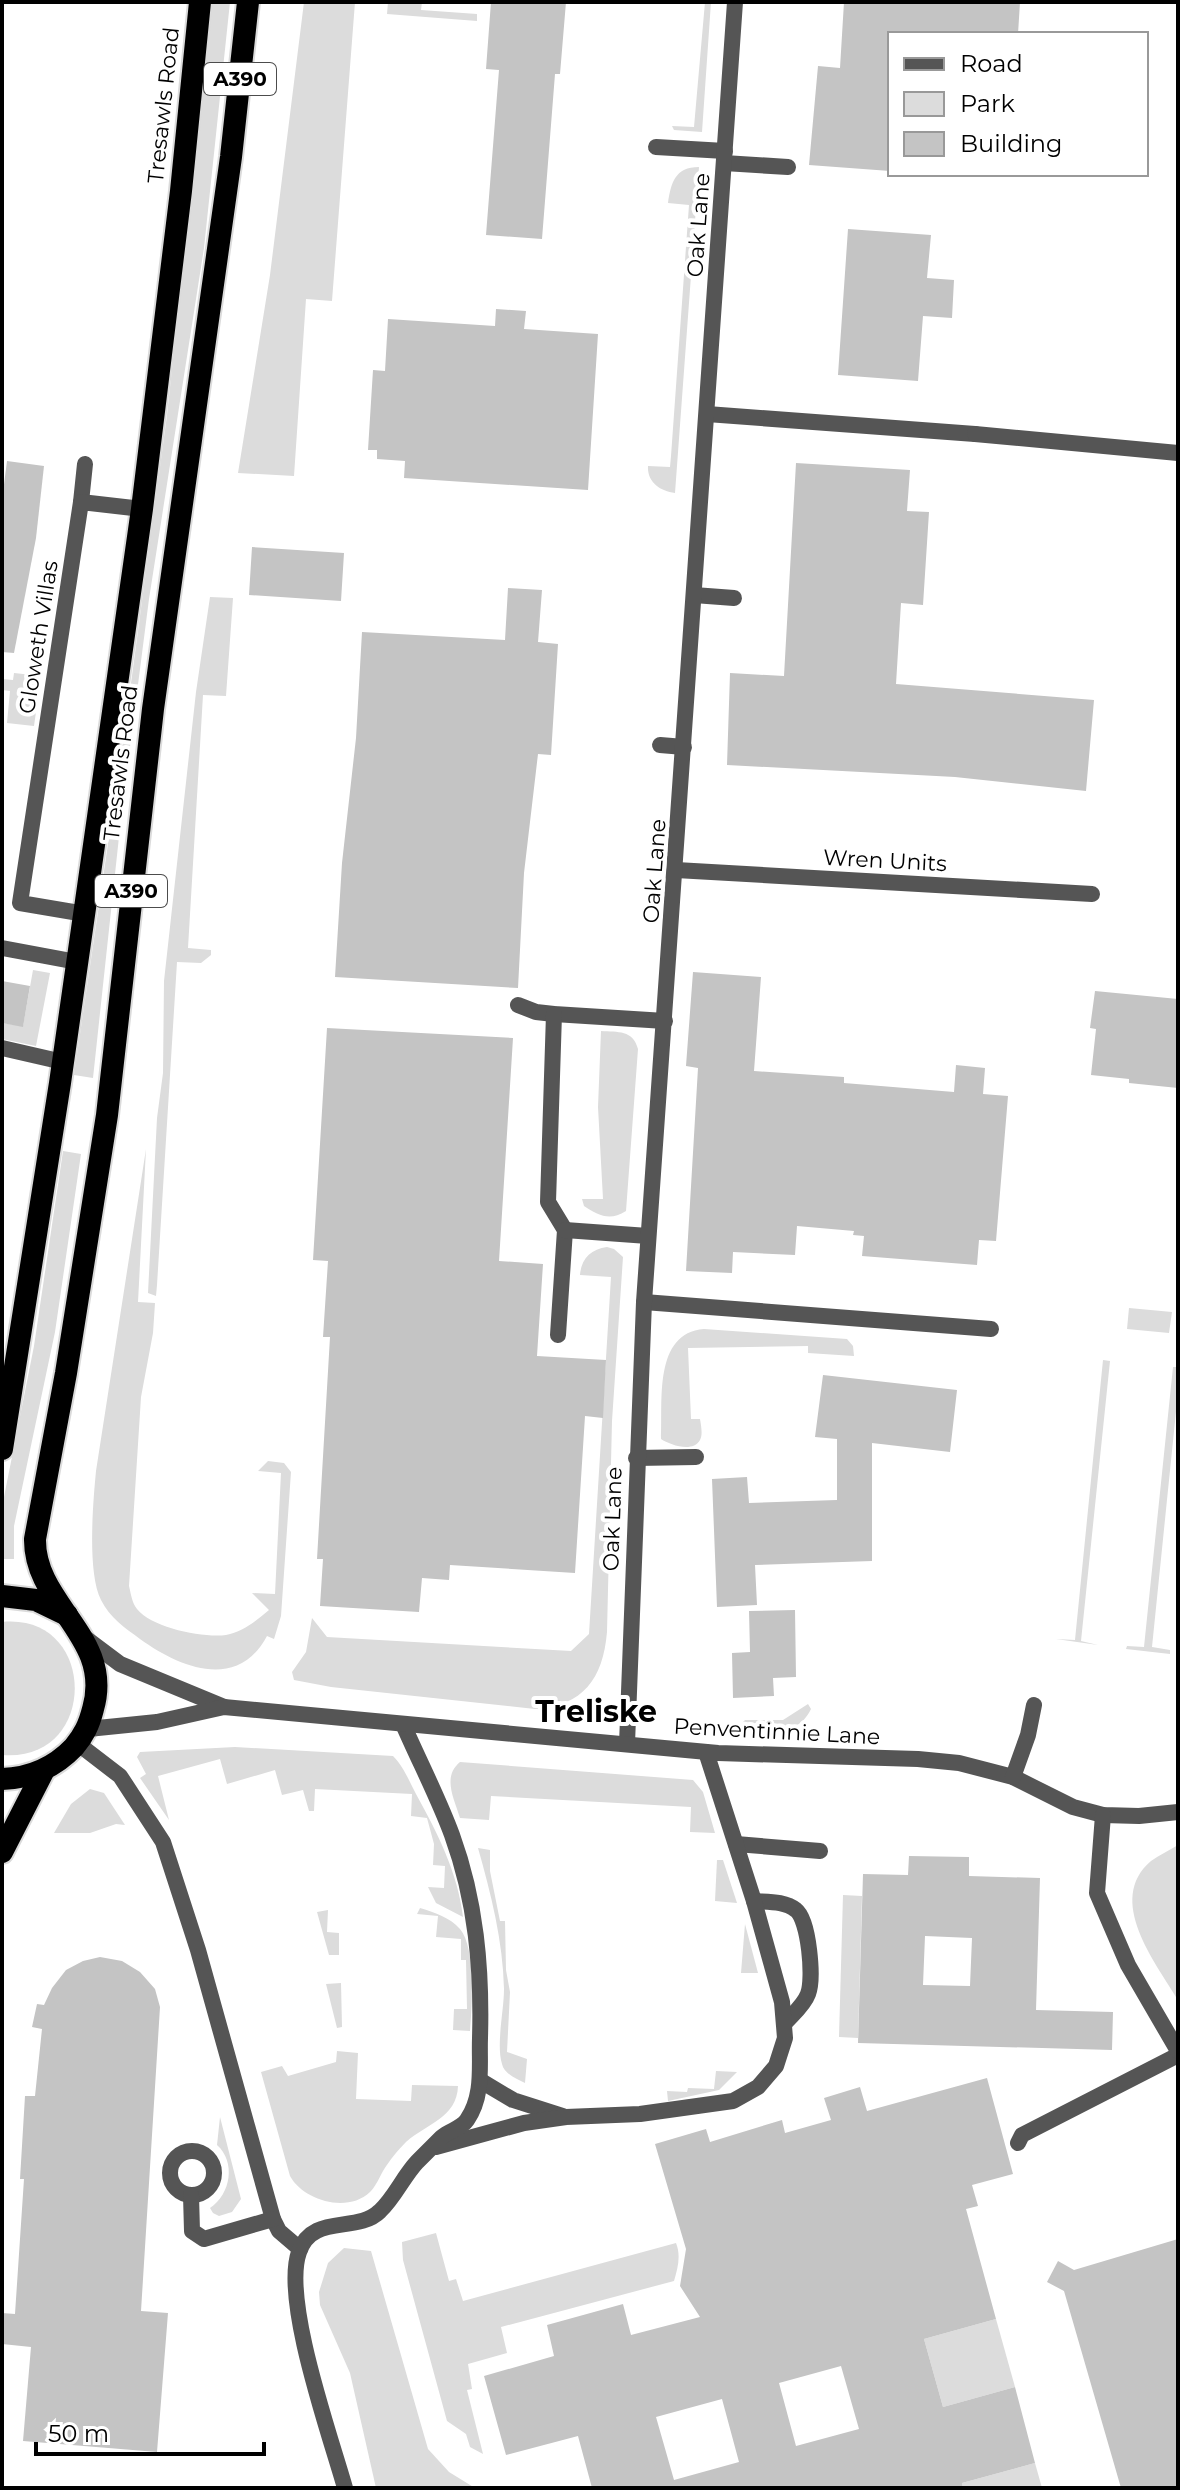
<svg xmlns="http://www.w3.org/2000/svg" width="1180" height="2490" font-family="Montserrat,sans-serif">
<rect width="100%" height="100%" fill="#fff"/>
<g fill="#dcdcdc">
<path d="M 212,2 L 230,2 L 204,248 L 149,599 L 122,809 L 93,1078 L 74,1075 L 124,735 L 167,415 Z"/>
<path d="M 304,2 L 355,2 L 332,301 L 306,299 L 294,476 L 238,473 L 270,275 Z"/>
<path d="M 388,2 L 422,2 L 421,10 L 477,14 L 477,21 L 387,14 Z"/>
<path d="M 705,2 L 711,2 L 702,132 L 674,130 L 672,126 L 694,127 Z"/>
<path d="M 699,167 L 675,493 C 660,491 647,482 648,466 L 670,467 L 671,456 L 689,205 L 668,203 C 671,183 675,167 699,167 Z"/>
<path d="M 210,597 L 233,598 L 226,696 L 203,695 L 188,948 L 211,950 L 211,955 L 201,963 L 177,962 L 157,1285 L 156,1296 L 148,1293 L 157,1118 L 163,1073 L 164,981 L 196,692 Z"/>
<path d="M 14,673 L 41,676 L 34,726 L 7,723 L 10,691 L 2,690 L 2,679 L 13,680 Z"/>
<path d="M 33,970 L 50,973 L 36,1046 L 2,1039 L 2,1023 L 23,1026 Z"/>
<path d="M 601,1031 C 618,1032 633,1030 638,1049 L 626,1211 C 610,1221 599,1216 584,1206 L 582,1199 L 603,1199 L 598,1107 Z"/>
<path d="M 146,1149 L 138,1302 L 155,1303 L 153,1333 L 141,1397 L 129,1586 C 131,1594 132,1603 137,1609 C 152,1628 203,1638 226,1635 C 243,1632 257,1620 269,1610 L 252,1593 L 275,1594 L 281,1473 L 258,1471 L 268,1461 L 284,1463 L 291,1472 L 281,1616 L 274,1639 L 267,1636 C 237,1692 179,1667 140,1639 C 124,1627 110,1618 101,1600 C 87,1572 93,1503 96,1471 Z"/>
<path d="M 63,1151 L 81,1154 L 55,1332 L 14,1526 L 14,1559 L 2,1559 L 2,1507 L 34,1346 Z"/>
<path d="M 607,1247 L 614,1249 L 623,1257 L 612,1421 L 607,1632 C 603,1679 583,1706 535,1709 L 331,1687 L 294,1680 L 292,1672 L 306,1652 L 312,1618 L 327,1637 L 571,1651 L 589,1634 L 611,1277 L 580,1275 C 581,1259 591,1249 607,1247 Z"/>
<path d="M 1129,1308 L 1172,1312 L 1169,1333 L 1127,1329 Z"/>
<path d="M 704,1329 L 847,1339 L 853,1346 L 854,1356 L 808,1353 L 808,1346 L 688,1348 L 691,1419 L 700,1419 C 701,1425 703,1435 700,1440 C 693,1453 670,1445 661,1439 C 663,1402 653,1333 704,1329 Z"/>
<path d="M 1103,1360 L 1110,1361 L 1081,1641 L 1098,1645 L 1056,1639 L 1075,1640 Z"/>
<path d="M 1173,1367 L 1178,1367 L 1178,1392 L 1152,1647 L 1170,1650 L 1170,1654 L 1126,1649 L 1127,1646 L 1144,1647 Z"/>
<path d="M 2,1622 C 98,1612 100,1763 2,1755 Z"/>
<path d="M 808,1704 L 811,1709 C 797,1738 771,1729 744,1729 L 740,1725 L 745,1720 L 783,1720 Z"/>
<path d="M 235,1747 L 393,1756 C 404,1767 409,1781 416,1794 C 437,1832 458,1873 463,1917 L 436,1903 L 428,1887 L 444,1888 L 445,1866 L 433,1865 L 434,1844 L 427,1818 L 411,1816 L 412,1794 L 315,1789 L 314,1811 L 309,1811 L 303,1790 L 282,1795 L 275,1770 L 227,1784 L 220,1759 L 158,1776 L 169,1820 L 140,1778 L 146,1774 L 137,1757 L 140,1752 Z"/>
<path d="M 460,1762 L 693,1780 L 703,1792 L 715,1833 L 690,1832 L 691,1807 L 491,1796 L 489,1820 L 460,1818 C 454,1798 442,1777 460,1762 Z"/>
<path d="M 90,1789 L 104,1793 L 125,1825 L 116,1824 L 90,1833 L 54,1833 L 71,1804 Z"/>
<path d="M 1178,1845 L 1178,2000 C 1156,1963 1105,1900 1151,1861 C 1159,1855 1170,1850 1178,1845 Z"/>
<path d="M 478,1848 L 490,1850 L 490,1871 L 500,1921 L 505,1921 L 506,1970 L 510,1992 L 507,2052 L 527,2059 L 525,2083 C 517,2079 504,2074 502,2064 C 496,2044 504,2011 504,1989 C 503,1941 491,1894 478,1848 Z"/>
<path d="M 717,1860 L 723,1860 L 737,1903 L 715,1901 Z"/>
<path d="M 843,1895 L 862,1896 L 858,2038 L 839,2037 Z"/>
<path d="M 420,1908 C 436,1913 449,1917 460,1929 C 476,1948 472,2007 470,2031 L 453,2030 L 454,2009 L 467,2009 L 466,1960 L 461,1960 L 461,1939 L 436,1937 L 438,1916 L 417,1914 Z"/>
<path d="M 328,1910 L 327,1932 L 339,1933 L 339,1955 L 329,1955 L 317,1912 Z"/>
<path d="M 745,1924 L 758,1973 L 741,1973 Z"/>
<path d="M 341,1983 L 342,2027 L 337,2028 L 326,1984 Z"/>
<path d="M 337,2051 L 358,2053 L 356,2099 L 411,2101 L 412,2085 L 458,2086 C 457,2118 426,2124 406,2142 C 398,2150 389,2161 383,2171 C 379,2178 376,2186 370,2192 C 347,2214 303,2200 290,2176 L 261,2072 L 282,2066 L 288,2076 L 336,2062 Z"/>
<path d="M 716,2071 L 737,2072 L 719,2090 L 668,2101 L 667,2091 L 687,2092 L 688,2088 L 714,2089 Z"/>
<path d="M 220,2117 L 241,2199 L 232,2212 L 219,2216 L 213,2213 L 210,2208 C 231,2194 236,2162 217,2145 Z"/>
<path d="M 436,2233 L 449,2281 L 456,2279 L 463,2301 L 676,2243 C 681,2255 678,2268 674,2281 L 501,2327 L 507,2353 L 468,2364 L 472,2389 L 467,2390 L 483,2454 L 470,2447 L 466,2434 L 447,2421 L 403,2260 L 402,2242 Z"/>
<path d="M 344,2248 L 371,2251 L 428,2449 L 449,2472 L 475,2488 L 376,2488 L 350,2373 L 320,2305 L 319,2292 L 328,2263 Z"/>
<path d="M 996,2319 L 1015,2387 L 943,2407 L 924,2339 Z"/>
<path d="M 1035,2463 L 1042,2488 L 963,2488 L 962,2483 Z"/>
</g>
<g fill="#c4c4c4" fill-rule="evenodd">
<path d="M 491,2 L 566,2 L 560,74 L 555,74 L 542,239 L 486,235 L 499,70 L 486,69 Z"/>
<path d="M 844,2 L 1020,2 L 1018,34 L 890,34 L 890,171 L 809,165 L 818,66 L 840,68 Z"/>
<path d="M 848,229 L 931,235 L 927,278 L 954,280 L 952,318 L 923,316 L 918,381 L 838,375 Z"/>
<path d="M 496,309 L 526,311 L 524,329 L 598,334 L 588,490 L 404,478 L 405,461 L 377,459 L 377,450 L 368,450 L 373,370 L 385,371 L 388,319 L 495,326 Z"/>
<path d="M 7,461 L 44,466 L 36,538 L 14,653 L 2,652 L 2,500 Z"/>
<path d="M 796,463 L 910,470 L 907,511 L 929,512 L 923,605 L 901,603 L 896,684 L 1094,700 L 1086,791 L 955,777 L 727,765 L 730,673 L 784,676 Z"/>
<path d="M 252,547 L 344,553 L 341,601 L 249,595 Z"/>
<path d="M 508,588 L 542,590 L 538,642 L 558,644 L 551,755 L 538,754 L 524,873 L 518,988 L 335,977 L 342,863 L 356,738 L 362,632 L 505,640 Z"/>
<path d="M 693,972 L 761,977 L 754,1071 L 844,1077 L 844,1083 L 954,1092 L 956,1065 L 985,1068 L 983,1094 L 1008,1096 L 996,1241 L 979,1240 L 977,1265 L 862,1256 L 864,1236 L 853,1235 L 854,1231 L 797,1226 L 795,1255 L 733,1252 L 732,1273 L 686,1271 L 698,1068 L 686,1066 Z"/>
<path d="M 2,981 L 30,986 L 23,1027 L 2,1023 Z"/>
<path d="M 1095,991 L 1178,999 L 1178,1088 L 1129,1083 L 1129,1079 L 1091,1075 L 1096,1029 L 1090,1028 Z"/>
<path d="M 327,1028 L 513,1038 L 499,1261 L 543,1264 L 537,1356 L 606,1360 L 603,1418 L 585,1416 L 575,1573 L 450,1565 L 449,1580 L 422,1578 L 419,1612 L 320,1606 L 323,1559 L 317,1559 L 330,1337 L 323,1337 L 328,1261 L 313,1260 Z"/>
<path d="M 823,1375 L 957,1390 L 950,1452 L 872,1443 L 872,1561 L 755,1565 L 757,1605 L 717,1607 L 712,1479 L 747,1477 L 749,1503 L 837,1500 L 837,1439 L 815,1437 Z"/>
<path d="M 795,1610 L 796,1677 L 773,1678 L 774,1696 L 733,1698 L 732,1653 L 750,1652 L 749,1611 Z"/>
<path d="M 909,1856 L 969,1857 L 969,1876 L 1040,1878 L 1036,2010 L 1113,2012 L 1112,2050 L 858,2043 L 863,1874 L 908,1875 ZM 925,1936 L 972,1938 L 970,1986 L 923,1985 Z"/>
<path d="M 100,1957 L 122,1961 L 140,1972 L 155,1989 L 160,2007 L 141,2311 L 168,2313 L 157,2452 L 23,2441 L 31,2347 L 2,2344 L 2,2313 L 15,2314 L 24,2179 L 20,2179 L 25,2096 L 35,2096 L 42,2029 L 32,2027 L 37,2004 L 44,2005 L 52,1988 L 66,1970 L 83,1961 Z"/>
<path d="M 987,2078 L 1013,2174 L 972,2185 L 978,2206 L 966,2209 L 996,2319 L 924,2339 L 943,2407 L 1015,2387 L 1035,2463 L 962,2483 L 963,2488 L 592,2488 L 578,2436 L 506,2455 L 484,2376 L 554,2356 L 547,2325 L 623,2304 L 631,2335 L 700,2317 L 680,2286 L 686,2249 L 655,2144 L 706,2129 L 710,2142 L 782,2120 L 785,2133 L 831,2120 L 824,2098 L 860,2087 L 867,2111 ZM 841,2366 L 859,2429 L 796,2446 L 779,2383 ZM 722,2399 L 739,2462 L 674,2480 L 656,2417 Z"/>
<path d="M 1178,2239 L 1178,2488 L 1121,2488 L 1064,2291 L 1047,2282 L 1058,2261 L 1074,2270 Z"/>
</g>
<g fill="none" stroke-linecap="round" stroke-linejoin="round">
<defs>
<g id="trunk">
<path d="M 2,1449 L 60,1083 L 142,509 L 181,191 L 200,2"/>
<path d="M 2,1596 L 36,1600 L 67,1615"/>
<path d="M 2,1779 C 31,1778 54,1768 74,1747 C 84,1735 89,1725 93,1709 C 114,1637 34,1605 35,1539 L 66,1373 L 107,1115 L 153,709 L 231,157 L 248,2"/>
<path d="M 2,1852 L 44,1770"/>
</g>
</defs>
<use href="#trunk" stroke="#dbdbdb" stroke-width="26"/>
<g stroke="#555" stroke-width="16">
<path d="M 656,147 L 725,151"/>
<path d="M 724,163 L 788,167"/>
<path d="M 707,414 L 975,434"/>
<path d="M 694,595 L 734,598"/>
<path d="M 660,745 L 684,747"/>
<path d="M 676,870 L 1092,894"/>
<path d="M 2,948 L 77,962"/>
<path d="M 518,1005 L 536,1012 L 554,1014 L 665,1021"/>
<path d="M 554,1014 L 548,1202 L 565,1230 L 558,1335"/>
<path d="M 565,1230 L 648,1236"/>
<path d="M 644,1302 L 991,1329"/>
<path d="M 636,1458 L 696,1457"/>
<path d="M 77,1743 L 120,1776 L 163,1842 L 198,1950 L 273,2219 L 279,2231 L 300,2249"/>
<path d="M 627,1744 L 644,1302 L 735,2"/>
<path d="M 736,1844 L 820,1851"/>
<path d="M 754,1901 C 769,1902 785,1901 796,1910 C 809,1920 814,1979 808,1994 C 804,2005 793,2014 785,2023"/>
<path d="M 481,2081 L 513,2100 L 563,2116"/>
<path d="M 1018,2143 L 1022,2135 L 1178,2055"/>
<path d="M 436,2147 L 524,2123 L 566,2117 L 640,2114 L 733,2101 L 758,2087 L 776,2066 L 785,2038 L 782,2002 L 754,1901 L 706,1752"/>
<circle cx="192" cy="2173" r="22"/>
<path d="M 191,2195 L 192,2231 L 204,2239 L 273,2219"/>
<path d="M 345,2488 C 330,2435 282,2300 299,2252 C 312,2213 357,2234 380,2211 C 395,2197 403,2177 417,2162 C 425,2154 434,2145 442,2137 C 450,2130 461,2129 467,2120 C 484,2095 479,2066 480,2038 C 482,1968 476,1901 452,1835 C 438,1797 419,1761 403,1724"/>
</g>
<g stroke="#555" stroke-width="16">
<path d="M 975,434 L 1178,453"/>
<path d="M 81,502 L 85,464"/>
<path d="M 85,914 L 20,903 L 81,502 L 142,509"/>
<path d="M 2,1048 L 63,1062"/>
<path d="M 84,1637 L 120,1664 L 224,1707"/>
<path d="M 88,1729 L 157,1722 L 224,1707 L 718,1753 L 918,1759 L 959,1763 L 1013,1777 L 1073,1807 L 1103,1815 L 1139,1816 L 1178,1812"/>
<path d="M 1013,1777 L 1028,1735 L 1034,1705"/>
<path d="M 1103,1815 L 1097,1893 L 1128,1965 L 1178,2051"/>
</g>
<use href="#trunk" stroke="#000" stroke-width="22"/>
</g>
<g text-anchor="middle" stroke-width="8" stroke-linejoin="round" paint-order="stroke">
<g fill="#fff" stroke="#4c4c4c" stroke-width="2">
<rect x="204" y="63" width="72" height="32" rx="6"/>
<rect x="95" y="875" width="72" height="32" rx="6"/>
</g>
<g font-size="20" font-weight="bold" fill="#000">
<text x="240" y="86">A390</text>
<text x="131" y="898">A390</text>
</g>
<g font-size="22" fill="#000" stroke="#fff">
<text transform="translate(163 105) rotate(-84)" y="8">Tresawls Road</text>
<text transform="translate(698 225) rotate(-86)" y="8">Oak Lane</text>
<text transform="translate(38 637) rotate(-81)" y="8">Gloweth Villas</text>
<text transform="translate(120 763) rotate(-83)" y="8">Tresawls Road</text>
<text transform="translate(885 860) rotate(3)" y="8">Wren Units</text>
<text transform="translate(654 871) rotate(-86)" y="8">Oak Lane</text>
<text transform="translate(612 1519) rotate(-88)" y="8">Oak Lane</text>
<text transform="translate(777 1731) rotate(3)" y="8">Penventinnie Lane</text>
</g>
<g font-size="30" font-weight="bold" fill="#000" stroke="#fff">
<text x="596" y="1722">Treliske</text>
</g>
</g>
<rect width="1180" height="2490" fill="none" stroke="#000000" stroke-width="8"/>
<rect x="888" y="32" width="260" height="144" fill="#ffffff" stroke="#999999" stroke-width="2"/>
<rect x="904" y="58" width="40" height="12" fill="#555555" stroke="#999999" stroke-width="2"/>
<text x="960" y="72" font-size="24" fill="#000000">Road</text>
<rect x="904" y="92" width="40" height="24" fill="#dcdcdc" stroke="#999999" stroke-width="2"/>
<text x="960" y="112" font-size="24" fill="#000000">Park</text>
<rect x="904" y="132" width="40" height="24" fill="#c4c4c4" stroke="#999999" stroke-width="2"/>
<text x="960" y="152" font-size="24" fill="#000000">Building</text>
<path d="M36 2442v12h228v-12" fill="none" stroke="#000000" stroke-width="4"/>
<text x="48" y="2442" font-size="24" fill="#000000" stroke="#ffffff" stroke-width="6" paint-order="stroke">50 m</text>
</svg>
